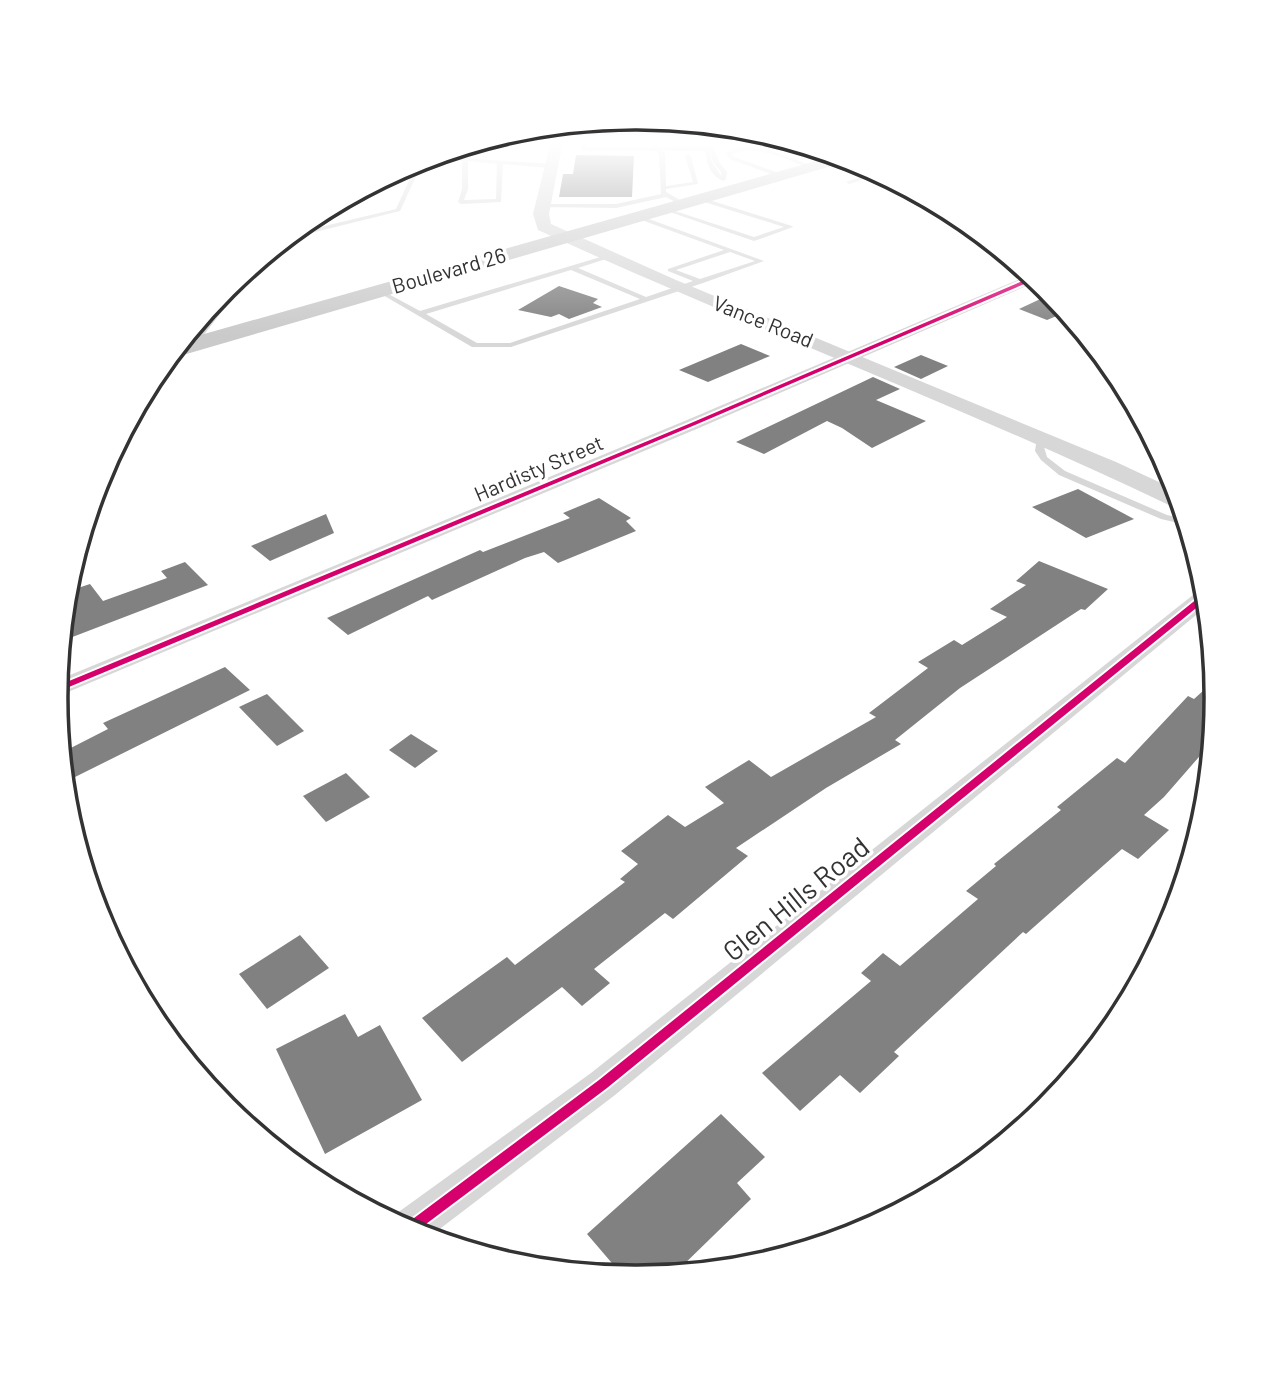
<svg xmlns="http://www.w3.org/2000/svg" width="1272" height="1395" font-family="Barlow,sans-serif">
<rect width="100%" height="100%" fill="#fff"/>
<g fill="#818181">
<path d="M 576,155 L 634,156 L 632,197 L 559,197 L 563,174 L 573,174 Z"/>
<path d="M 559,286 L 598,299 L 593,303 L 602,307 L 569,319 L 559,314 L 551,317 L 518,310 Z"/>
<path d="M 1051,294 L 1066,312 L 1047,320 L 1019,309 Z"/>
<path d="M 741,344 L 770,356 L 708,382 L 679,370 Z"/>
<path d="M 921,355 L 948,366 L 921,379 L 894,367 Z"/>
<path d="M 873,377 L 900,389 L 876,400 L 926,421 L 872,448 L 842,428 L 827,421 L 764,454 L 736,442 Z"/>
<path d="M 1078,489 L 1134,519 L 1086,538 L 1032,507 Z"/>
<path d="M 599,498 L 631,518 L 626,521 L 636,531 L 558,563 L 544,552 L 525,558 L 432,600 L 428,596 L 348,635 L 327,618 L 480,550 L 483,552 L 570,518 L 563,513 Z"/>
<path d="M 326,514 L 334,533 L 270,561 L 251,546 Z"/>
<path d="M 1039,561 L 1108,589 L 1085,610 L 1081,609 L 960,688 L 895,740 L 901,744 L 826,788 L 736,848 L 748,856 L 673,919 L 665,913 L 594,969 L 610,983 L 582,1006 L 562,987 L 462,1062 L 422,1018 L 507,957 L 515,965 L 625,882 L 620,879 L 638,864 L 621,851 L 668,815 L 685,827 L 724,803 L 705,787 L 749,760 L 771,777 L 876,717 L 869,713 L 928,668 L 918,662 L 954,640 L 962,645 L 1007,617 L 990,609 L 1026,585 L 1016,581 Z"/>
<path d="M 185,562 L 208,585 L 62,641 L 66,592 L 90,584 L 103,601 L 167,578 L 161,571 Z"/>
<path d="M 225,667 L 250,690 L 71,779 L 63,769 L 61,753 L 108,729 L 103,723 Z"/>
<path d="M 1214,681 L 1216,698 L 1212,742 L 1164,797 L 1144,815 L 1169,830 L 1138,859 L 1122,849 L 1026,934 L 1023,932 L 894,1052 L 899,1056 L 860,1093 L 840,1075 L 800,1111 L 762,1073 L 871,981 L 861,973 L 883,953 L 900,966 L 978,899 L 966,891 L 996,866 L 994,864 L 1061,810 L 1057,807 L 1117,758 L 1125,763 L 1188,696 L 1194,699 Z"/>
<path d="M 267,694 L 304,731 L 277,746 L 239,707 Z"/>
<path d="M 411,734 L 438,751 L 415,768 L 389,750 Z"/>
<path d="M 346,773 L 370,797 L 326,822 L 303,796 Z"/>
<path d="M 300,935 L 329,968 L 267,1009 L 239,974 Z"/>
<path d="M 345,1014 L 358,1037 L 380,1025 L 422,1100 L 325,1154 L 276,1049 Z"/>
<path d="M 721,1114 L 765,1157 L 737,1183 L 751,1199 L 674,1274 L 623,1276 L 587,1234 Z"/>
</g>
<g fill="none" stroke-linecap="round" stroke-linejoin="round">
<g fill="#d7d7d7" fill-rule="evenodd">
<path d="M 584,141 L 588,141 L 587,147 L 653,147 L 656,143 L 659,147 L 715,146 L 714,149 L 719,162 L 727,172 L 726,179 L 723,181 C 711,176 706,163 705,151 L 662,151 L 665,153 L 666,186 L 693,182 L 685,156 L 688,154 L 691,156 L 698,184 L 666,189 L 666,192 L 685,203 L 685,205 L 681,205 L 666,197 L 616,208 L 540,207 L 542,204 L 616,204 L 661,194 L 659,154 L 655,151 L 584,151 L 581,149 ZM 710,151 L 713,162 L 721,172 L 721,176 L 712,162 Z"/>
<path d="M 749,147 L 772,151 L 815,167 L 810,168 C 786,159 758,144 732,154 L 734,157 L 784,175 L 782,178 L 730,159 L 726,153 L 737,148 Z"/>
<path d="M 434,156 L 551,164 L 554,166 L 551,168 L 503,164 L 501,202 L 461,204 L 458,202 L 462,189 L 462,161 L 428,157 ZM 468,161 L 497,164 L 496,199 L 464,200 L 468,189 Z"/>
<path d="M 424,159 L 400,211 L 307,234 L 304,232 L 317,213 L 324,210 L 312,229 L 396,209 L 418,161 Z"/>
<path d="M 877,172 L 881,174 L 849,184 L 846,182 Z"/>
<path d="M 700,197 L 792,226 L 793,227 L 754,241 L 661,209 L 666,208 L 754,237 L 784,227 L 698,200 Z"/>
<path d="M 638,215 L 764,261 L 703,283 L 511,347 L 472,347 L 376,291 L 381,290 L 420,311 L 607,255 L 609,256 L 609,258 L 578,268 L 646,297 L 693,281 L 668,271 L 668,269 L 724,250 L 636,218 ZM 730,252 L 755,261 L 700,279 L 676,270 ZM 571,270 L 640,299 L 510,343 L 477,343 L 426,314 Z"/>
<path d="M 1046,437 L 1050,440 L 1044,447 L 1047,457 L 1065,471 L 1167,515 L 1185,519 L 1187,525 L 1161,519 L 1059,475 L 1041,460 L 1035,451 L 1036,444 Z"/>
</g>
<g fill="#d7d7d7" fill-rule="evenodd">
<path d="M 251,268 L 251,274 L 192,350 L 182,350 L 179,347 L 182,344 L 227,287 Z"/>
<path d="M 1029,275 L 1038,281 L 699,428 L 56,697 L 58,680 L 687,420 Z"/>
<path d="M 1205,590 L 1207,606 L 615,1095 L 428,1238 L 391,1221 L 393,1216 L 591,1073 L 1198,591 Z"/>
</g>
<path fill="#d7d7d7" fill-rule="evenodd" d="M 551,141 L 563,141 L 549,214 L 551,224 L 676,280 L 1116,462 L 1176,490 L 1182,508 L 1171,506 C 964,407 748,326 538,230 L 533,214 Z"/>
<path fill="#cacaca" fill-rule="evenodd" d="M 837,155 L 852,160 L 183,355 L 169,356 L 183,340 Z"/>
<defs>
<g id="cycleway">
<path d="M 1032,277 L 1036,279 L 695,425 L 57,692 L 57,686 L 691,423 Z"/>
<path d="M 1203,594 L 1206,594 L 1206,600 L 607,1088 L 414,1233 L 402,1227 L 599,1080 Z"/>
</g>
</defs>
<use href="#cycleway" stroke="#fff" stroke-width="4"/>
<use href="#cycleway" fill="#d6006c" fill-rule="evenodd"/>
</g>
<linearGradient id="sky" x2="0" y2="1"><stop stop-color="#a3caec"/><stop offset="0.42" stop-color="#fff"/><stop offset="1" stop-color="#fff" stop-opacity="0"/></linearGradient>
<rect width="1272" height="336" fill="url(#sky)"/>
<g text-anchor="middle" stroke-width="7" stroke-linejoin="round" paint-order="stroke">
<g font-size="21" fill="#333" stroke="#fff">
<text transform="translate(449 271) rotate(-16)" y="7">Boulevard 26</text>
<text transform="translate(763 322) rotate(22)" y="7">Vance Road</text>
<text transform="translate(539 469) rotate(-23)" y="7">Hardisty Street</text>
</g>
<g font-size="28" fill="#333" stroke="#fff">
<text transform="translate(796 899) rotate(-39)" y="10">Glen Hills Road</text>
</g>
</g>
<path d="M0 0H1272V1395H0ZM635 130H637A567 567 0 0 1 1204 697V698A567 567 0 0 1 637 1265H635A567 567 0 0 1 68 698V697A567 567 0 0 1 635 130Z" fill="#fff" fill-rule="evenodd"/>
<path fill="none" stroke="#333" stroke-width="3.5" d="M635 130H637A567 567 0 0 1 1204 697V698A567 567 0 0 1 637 1265H635A567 567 0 0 1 68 698V697A567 567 0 0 1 635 130Z"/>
</svg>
